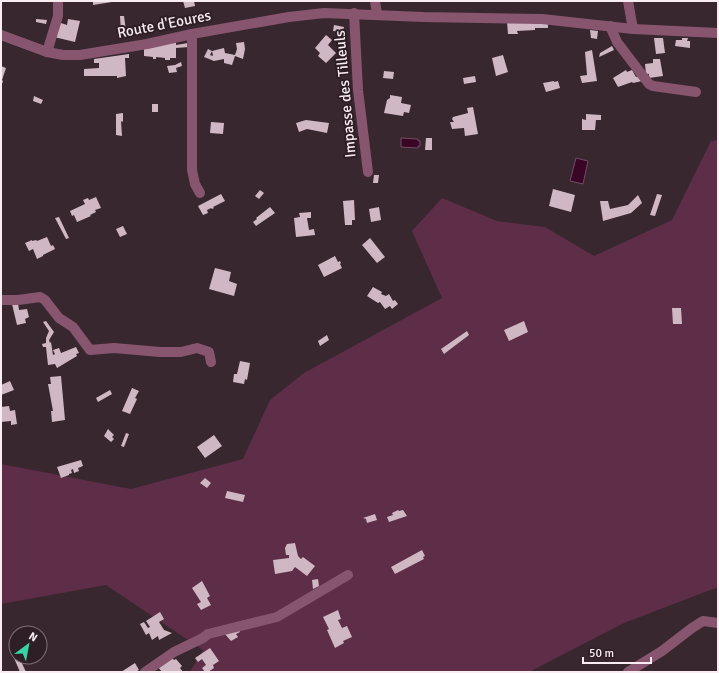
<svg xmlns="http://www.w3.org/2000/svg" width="719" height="673" font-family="Signika,sans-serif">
<rect width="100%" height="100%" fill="#392730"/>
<path fill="#5e2d48" d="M 718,140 L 718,587 L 624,623 L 529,672 L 190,672 L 203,650 L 106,585 L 1,604 L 1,464 L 131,489 L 243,459 L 270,400 L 304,373 L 442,298 L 412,231 L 442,198 L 497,221 L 545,227 L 594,256 L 672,220 L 711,141 Z"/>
<g fill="#390625" stroke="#734b63">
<path d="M 401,138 L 418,139 L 418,141 L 420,141 L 420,146 L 418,146 L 418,148 L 401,147 Z"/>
<path d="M 576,158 L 588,161 L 583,184 L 570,181 Z"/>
</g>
<g fill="#cfb8c3">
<path d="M 93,1 L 112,1 L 112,2 L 93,5 Z"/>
<path d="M 183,1 L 194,1 L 195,6 L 185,8 Z"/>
<path d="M 120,16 L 124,16 L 126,31 L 121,32 Z"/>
<path d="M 36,19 L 47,20 L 46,24 L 36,22 Z"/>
<path d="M 68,19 L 80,21 L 75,42 L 54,37 L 58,22 L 67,25 Z"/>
<path d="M 507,22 L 548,24 L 548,28 L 535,28 L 535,30 L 517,31 L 518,34 L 508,34 Z"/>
<path d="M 334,25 L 344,27 L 343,32 L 333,31 Z"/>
<path d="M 590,30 L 598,31 L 597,39 L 591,38 Z"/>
<path d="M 326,35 L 332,40 L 328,45 L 336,53 L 326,63 L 318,56 L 320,53 L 315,48 Z"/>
<path d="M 654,38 L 663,38 L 665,53 L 656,54 Z"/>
<path d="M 682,38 L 688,38 L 687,41 L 690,41 L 690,48 L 675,46 L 676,40 L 682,40 Z"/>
<path d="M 176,42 L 176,45 L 188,43 L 189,47 L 176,48 L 176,58 L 170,58 L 170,60 L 165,60 L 165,58 L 156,57 L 156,59 L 153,59 L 153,57 L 144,56 L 144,48 Z"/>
<path d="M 244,42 L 245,49 L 243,59 L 235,56 L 232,65 L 224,63 L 224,59 L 214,61 L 204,57 L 208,49 L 212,51 L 210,55 L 213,56 L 212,51 L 224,48 L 225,53 L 235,55 L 237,49 L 236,43 Z"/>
<path d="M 612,46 L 614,50 L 599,57 L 600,53 Z"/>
<path d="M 592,50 L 597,81 L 582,83 L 580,76 L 587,75 L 585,52 Z"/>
<path d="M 129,54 L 129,58 L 125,58 L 126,76 L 117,78 L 117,76 L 84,76 L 84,69 L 99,68 L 99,63 L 94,63 L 94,59 Z"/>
<path d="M 503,55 L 508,72 L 496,76 L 492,58 Z"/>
<path d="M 653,59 L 660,59 L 663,76 L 649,78 L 649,74 L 646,74 L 645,64 L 653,63 Z"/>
<path d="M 181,62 L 182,66 L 176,68 L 177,72 L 169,73 L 167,66 L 175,65 Z"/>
<path d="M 1,66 L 6,68 L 2,80 L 3,81 L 2,84 L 1,83 Z"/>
<path d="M 626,70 L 627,72 L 632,70 L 636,77 L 639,76 L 642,81 L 633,83 L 632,82 L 618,87 L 613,78 Z"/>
<path d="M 384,71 L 394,72 L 393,79 L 383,78 Z"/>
<path d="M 475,76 L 476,82 L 464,84 L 463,78 Z"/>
<path d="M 554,81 L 554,82 L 558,81 L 560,88 L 546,92 L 543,83 Z"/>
<path d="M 390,95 L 402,97 L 401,103 L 411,105 L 409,113 L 404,112 L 403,116 L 384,113 L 387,100 L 390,98 Z"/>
<path d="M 34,96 L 43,100 L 41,104 L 33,101 Z"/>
<rect x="152" y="104" width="6" height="8"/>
<path d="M 473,107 L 478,134 L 465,136 L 464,128 L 452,129 L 450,122 L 454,122 L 452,119 L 453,117 L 468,113 L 467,108 Z"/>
<path d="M 123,113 L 123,122 L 121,121 L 122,136 L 116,135 L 116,114 Z"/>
<path d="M 586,114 L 601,115 L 601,120 L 596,120 L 595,130 L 582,130 L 582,119 L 586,120 Z"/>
<path d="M 306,120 L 329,123 L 327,133 L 307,129 L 299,132 L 296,123 Z"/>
<path d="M 211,122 L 224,123 L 223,134 L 210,133 Z"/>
<path d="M 426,138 L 432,138 L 432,150 L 425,150 Z"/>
<path d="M 374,175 L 379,175 L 378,183 L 373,183 Z"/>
<path d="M 553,189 L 575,195 L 571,212 L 549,206 Z"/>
<path d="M 260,190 L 264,193 L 259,199 L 255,196 Z"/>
<path d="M 221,194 L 225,201 L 213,207 L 214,208 L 212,209 L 211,208 L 207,210 L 208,213 L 203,215 L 198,206 Z"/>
<path d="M 657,194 L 662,195 L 655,216 L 650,215 Z"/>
<path d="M 638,195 L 642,203 L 631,213 L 603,221 L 600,201 L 608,201 L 610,209 L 628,205 Z"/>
<path d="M 96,197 L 101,208 L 95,210 L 96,212 L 90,215 L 91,216 L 77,222 L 74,215 L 72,216 L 70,211 L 85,204 L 83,200 L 88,198 L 89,200 Z"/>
<path d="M 354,200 L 355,220 L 352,220 L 352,225 L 345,225 L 343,201 Z"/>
<path d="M 270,207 L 275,213 L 256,226 L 253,222 L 257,219 L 256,218 Z"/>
<path d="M 379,207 L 381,220 L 371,222 L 369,209 Z"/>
<path d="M 311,212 L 311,218 L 307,218 L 309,230 L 314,229 L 315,235 L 296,237 L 294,218 L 300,217 L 299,213 Z"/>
<path d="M 59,217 L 69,238 L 66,239 L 55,218 Z"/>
<path d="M 123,226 L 127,234 L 120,237 L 116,229 Z"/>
<path d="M 47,237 L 51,246 L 53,245 L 55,249 L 43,255 L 43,256 L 37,259 L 33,249 L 29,251 L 25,243 L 32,240 L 32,241 L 36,240 L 37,241 Z"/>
<path d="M 370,238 L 385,257 L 377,263 L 362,245 Z"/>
<path d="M 335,256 L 338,262 L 340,261 L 341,263 L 340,264 L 342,268 L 324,277 L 318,265 Z"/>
<path d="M 215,268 L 231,272 L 229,281 L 237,284 L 234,296 L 209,289 Z"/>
<path d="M 373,287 L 382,292 L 381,294 L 386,296 L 389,294 L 393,301 L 395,300 L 398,304 L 392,309 L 390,306 L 385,309 L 380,302 L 378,303 L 367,296 Z"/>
<path d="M 18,303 L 19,310 L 27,309 L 29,317 L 25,319 L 26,323 L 17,325 L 12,304 Z"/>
<path d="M 672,308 L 681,308 L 682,324 L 673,324 Z"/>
<path d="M 46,321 L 54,332 L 49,340 L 50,343 L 51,342 L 53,355 L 55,354 L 53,350 L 59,348 L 61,353 L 76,347 L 79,353 L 76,354 L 77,356 L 57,368 L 55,364 L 48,365 L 46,347 L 43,347 L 42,344 L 46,343 L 46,338 L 49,331 L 43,322 Z"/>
<path d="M 524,321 L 528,332 L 509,341 L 504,330 Z"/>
<path d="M 467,331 L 469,335 L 444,354 L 441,349 Z"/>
<path d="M 327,335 L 329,340 L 320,346 L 318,341 Z"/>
<path d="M 240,361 L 250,363 L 247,380 L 245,379 L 244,384 L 233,382 L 234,374 L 237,374 Z"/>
<path d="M 61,376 L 65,420 L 52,422 L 51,411 L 53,411 L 48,384 L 51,384 L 50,377 Z"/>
<path d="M 10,381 L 14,390 L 1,395 L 1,385 Z"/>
<path d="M 132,388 L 139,391 L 135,398 L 137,399 L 130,414 L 122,411 Z"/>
<path d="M 110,390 L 112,394 L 98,402 L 96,398 Z"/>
<path d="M 9,406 L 10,411 L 15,410 L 17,424 L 11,425 L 11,421 L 1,422 L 1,407 Z"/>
<path d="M 108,429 L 114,435 L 112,437 L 114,439 L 111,442 L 104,436 Z"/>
<path d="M 126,433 L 129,434 L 124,447 L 121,446 Z"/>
<path d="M 214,435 L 222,446 L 205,458 L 197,447 Z"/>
<path d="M 81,460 L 83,466 L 78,468 L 79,471 L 74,473 L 73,469 L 71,470 L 72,473 L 69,474 L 69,475 L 61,478 L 57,467 Z"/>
<path d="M 205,478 L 211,483 L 207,488 L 200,483 Z"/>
<path d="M 227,491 L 245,495 L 243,502 L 225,498 Z"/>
<path d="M 398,510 L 399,511 L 403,510 L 407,516 L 389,522 L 387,517 L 393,515 L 392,513 Z"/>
<path d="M 375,514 L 377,520 L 367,523 L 366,519 L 363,518 Z"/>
<path d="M 295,543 L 298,556 L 301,559 L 303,557 L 315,566 L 307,576 L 295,567 L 292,571 L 275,574 L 273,560 L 289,558 L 289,555 L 286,555 L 285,548 L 287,544 Z"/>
<path d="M 422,550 L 425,556 L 423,557 L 424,559 L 395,574 L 391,567 Z"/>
<path d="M 318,579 L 319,586 L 313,589 L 312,580 Z"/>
<path d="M 202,581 L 210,596 L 207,598 L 211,605 L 201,610 L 197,604 L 201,602 L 192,588 Z"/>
<path d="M 338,610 L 341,619 L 338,620 L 342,628 L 347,626 L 352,637 L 343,641 L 344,643 L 335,648 L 327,630 L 329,629 L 323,617 Z"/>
<path d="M 160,612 L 164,619 L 159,622 L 164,630 L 172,633 L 159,640 L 158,636 L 152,640 L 149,633 L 146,635 L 140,624 L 144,622 L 148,628 L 150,627 L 146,621 Z"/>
<path d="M 239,630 L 240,632 L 236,634 L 238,637 L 231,641 L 224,633 Z"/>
<path d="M 210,648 L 219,661 L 213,665 L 214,668 L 208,672 L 205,672 L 202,668 L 206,665 L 202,659 L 198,662 L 195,658 Z"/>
<path d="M 17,657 L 19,657 L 26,672 L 20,672 L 14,658 Z"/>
<path d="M 172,658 L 174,660 L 176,659 L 182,666 L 180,668 L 183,672 L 162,672 L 157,666 Z"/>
<path d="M 135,663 L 139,670 L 135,672 L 121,672 Z"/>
</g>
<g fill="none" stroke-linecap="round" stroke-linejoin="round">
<g stroke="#87556e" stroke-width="10">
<path d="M 375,1 L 377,14"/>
<path d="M 628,1 L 633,29"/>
<path d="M 354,13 L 358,90 L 368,172"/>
<path d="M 610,26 L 617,42 L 649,84 L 653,86 L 696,92"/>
<path d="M 192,34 L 192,170 L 195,184 L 200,193"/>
<path d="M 1,35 L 47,52 L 63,55 L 80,55 L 147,44 L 192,34 L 289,17 L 324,13 L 423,17 L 542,19 L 633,29 L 718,33"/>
<path d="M 47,52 L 58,16 L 58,1"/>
<path d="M 1,300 L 18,300 L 40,297 L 45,300 L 59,318 L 73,327 L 90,350 L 114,348 L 160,352 L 181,352 L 197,348 L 209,352 L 211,362"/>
<path d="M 145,672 L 174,652 L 203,638 L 208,634 L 277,617 L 348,575"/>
<path d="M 628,672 L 662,651 L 692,628 L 703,621 L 718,623"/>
</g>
</g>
<g text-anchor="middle" stroke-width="4" stroke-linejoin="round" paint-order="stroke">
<g font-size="15" fill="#f9edf3" stroke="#2e1e26">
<text transform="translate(164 24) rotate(-11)" y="5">Route d'Eoures</text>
<text transform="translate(345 94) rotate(-95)" y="5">Impasse des Tilleuls</text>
</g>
</g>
<rect width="719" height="673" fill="none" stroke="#f9edf3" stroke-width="4"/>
<g transform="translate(28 645) rotate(32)"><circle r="19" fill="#2e1e26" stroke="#7f7178"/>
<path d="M0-3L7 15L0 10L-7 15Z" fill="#38d4a5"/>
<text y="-6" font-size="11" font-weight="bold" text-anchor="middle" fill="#f9edf3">N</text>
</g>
<path d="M583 657v6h68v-6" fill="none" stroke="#f9edf3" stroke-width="2"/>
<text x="589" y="657" font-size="12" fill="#f9edf3" stroke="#2e1e26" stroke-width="3" paint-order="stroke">50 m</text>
</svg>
